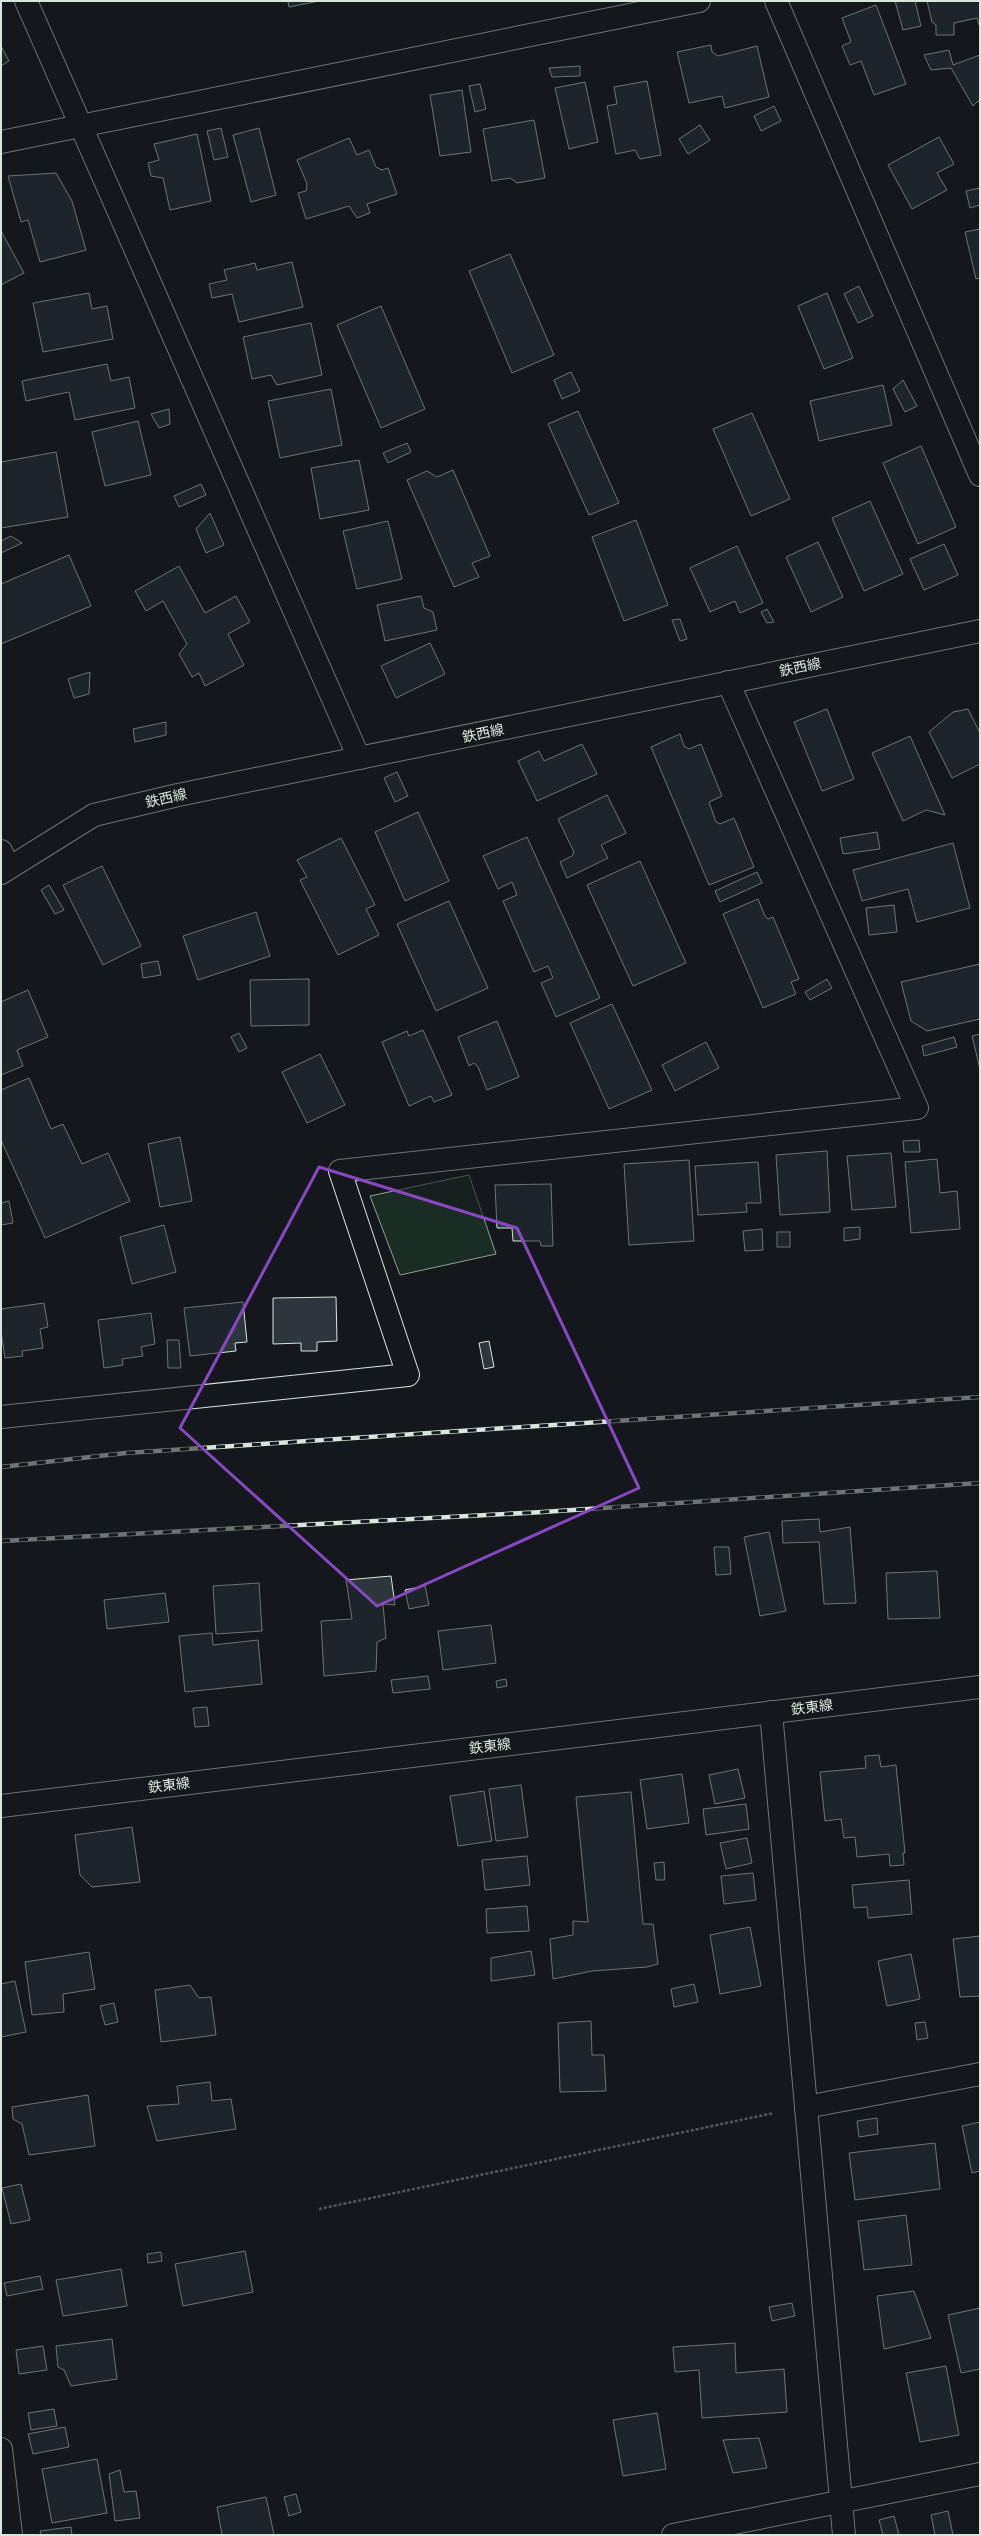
<svg xmlns="http://www.w3.org/2000/svg" width="981" height="2536" font-family="'DejaVu Sans','Noto Sans JP',sans-serif">
<rect width="100%" height="100%" fill="#14181c"/>
<path fill="#1a2d24" stroke="#939e99" d="M 469,1175 L 496,1254 L 400,1275 L 370,1196 Z"/>
<g fill="#2c363c" stroke="#d8e6dc">
<path d="M 288,1 L 319,1 L 289,7 Z"/>
<path d="M 895,1 L 915,1 L 921,26 L 903,30 Z"/>
<path d="M 927,1 L 980,1 L 980,28 L 977,18 L 954,23 L 954,35 L 936,35 L 936,25 L 932,22 Z"/>
<path d="M 876,5 L 906,84 L 874,95 L 861,61 L 850,65 L 842,46 L 851,42 L 842,18 Z"/>
<path d="M 711,45 L 712,52 L 718,56 L 757,46 L 769,97 L 725,108 L 722,96 L 689,103 L 677,52 Z"/>
<path d="M 1,46 L 9,61 L 1,66 Z"/>
<path d="M 949,50 L 953,65 L 980,55 L 980,103 L 978,101 L 973,106 L 951,68 L 931,70 L 924,55 Z"/>
<path d="M 580,66 L 580,76 L 552,77 L 549,68 Z"/>
<path d="M 647,81 L 661,155 L 640,159 L 635,150 L 616,154 L 607,106 L 617,104 L 614,87 Z"/>
<path d="M 585,82 L 598,142 L 569,149 L 555,88 Z"/>
<path d="M 480,84 L 486,109 L 475,112 L 469,86 Z"/>
<path d="M 462,90 L 471,152 L 440,156 L 430,95 Z"/>
<path d="M 774,106 L 781,121 L 761,131 L 754,116 Z"/>
<path d="M 534,120 L 545,178 L 517,183 L 510,178 L 492,181 L 483,129 Z"/>
<path d="M 700,125 L 710,140 L 688,154 L 679,139 Z"/>
<path d="M 221,128 L 228,157 L 214,160 L 207,131 Z"/>
<path d="M 259,128 L 276,195 L 251,202 L 233,135 Z"/>
<path d="M 197,134 L 211,201 L 170,210 L 163,178 L 151,176 L 148,163 L 159,160 L 154,144 Z"/>
<path d="M 939,137 L 954,164 L 937,173 L 947,190 L 912,209 L 888,165 Z"/>
<path d="M 349,138 L 357,155 L 369,150 L 376,167 L 382,170 L 388,168 L 397,194 L 367,204 L 370,213 L 357,218 L 349,206 L 306,219 L 298,193 L 306,191 L 307,184 L 297,160 Z"/>
<path d="M 56,173 L 72,201 L 86,250 L 40,262 L 28,220 L 21,222 L 8,176 Z"/>
<path d="M 980,188 L 980,205 L 970,208 L 966,191 Z"/>
<path d="M 980,229 L 980,278 L 976,279 L 965,232 Z"/>
<path d="M 1,231 L 24,273 L 1,285 Z"/>
<path d="M 510,254 L 554,355 L 512,373 L 469,271 Z"/>
<path d="M 292,262 L 303,307 L 239,322 L 232,294 L 212,298 L 209,284 L 227,280 L 224,270 L 255,263 L 257,270 Z"/>
<path d="M 859,286 L 873,316 L 858,323 L 844,294 Z"/>
<path d="M 89,293 L 92,309 L 107,306 L 113,339 L 43,352 L 33,303 Z"/>
<path d="M 827,293 L 853,358 L 824,369 L 798,306 Z"/>
<path d="M 381,306 L 425,409 L 381,428 L 337,325 Z"/>
<path d="M 311,323 L 322,375 L 277,385 L 271,375 L 252,379 L 243,337 Z"/>
<path d="M 107,364 L 111,381 L 129,377 L 135,408 L 75,420 L 69,392 L 26,401 L 22,381 Z"/>
<path d="M 571,372 L 580,391 L 562,399 L 554,380 Z"/>
<path d="M 903,380 L 917,406 L 905,412 L 893,389 Z"/>
<path d="M 883,385 L 892,425 L 819,441 L 810,401 Z"/>
<path d="M 331,389 L 342,445 L 280,458 L 268,401 Z"/>
<path d="M 169,409 L 170,424 L 159,428 L 151,414 Z"/>
<path d="M 578,411 L 619,503 L 589,515 L 548,424 Z"/>
<path d="M 752,413 L 790,499 L 751,516 L 713,429 Z"/>
<path d="M 138,421 L 151,475 L 105,486 L 92,432 Z"/>
<path d="M 407,443 L 411,452 L 388,463 L 383,453 Z"/>
<path d="M 921,446 L 956,527 L 918,544 L 883,463 Z"/>
<path d="M 56,452 L 68,517 L 1,528 L 1,462 Z"/>
<path d="M 359,460 L 369,510 L 320,519 L 311,468 Z"/>
<path d="M 453,470 L 490,556 L 472,563 L 479,577 L 454,587 L 407,480 L 427,471 L 437,477 Z"/>
<path d="M 201,484 L 206,495 L 179,507 L 174,496 Z"/>
<path d="M 870,501 L 903,574 L 864,591 L 832,518 Z"/>
<path d="M 210,513 L 224,545 L 206,553 L 196,529 Z"/>
<path d="M 636,520 L 668,605 L 624,621 L 592,537 Z"/>
<path d="M 388,521 L 402,579 L 357,589 L 343,531 Z"/>
<path d="M 11,536 L 22,543 L 1,553 L 1,541 Z"/>
<path d="M 818,542 L 843,597 L 811,612 L 786,557 Z"/>
<path d="M 944,544 L 958,575 L 924,590 L 910,559 Z"/>
<path d="M 737,546 L 763,603 L 740,613 L 735,601 L 710,612 L 690,568 Z"/>
<path d="M 69,555 L 91,606 L 1,644 L 1,584 Z"/>
<path d="M 179,566 L 205,613 L 236,596 L 250,622 L 228,634 L 244,665 L 205,686 L 199,673 L 192,677 L 179,654 L 187,644 L 163,601 L 146,611 L 135,591 Z"/>
<path d="M 421,596 L 424,608 L 433,612 L 437,630 L 385,641 L 377,605 Z"/>
<path d="M 767,609 L 774,622 L 767,623 L 761,612 Z"/>
<path d="M 680,619 L 687,639 L 680,641 L 672,620 Z"/>
<path d="M 430,643 L 445,674 L 396,698 L 381,666 Z"/>
<path d="M 90,672 L 89,694 L 74,698 L 68,679 Z"/>
<path d="M 827,709 L 854,779 L 822,791 L 794,722 Z"/>
<path d="M 968,709 L 980,733 L 980,764 L 952,778 L 929,732 L 953,712 Z"/>
<path d="M 166,722 L 166,735 L 135,742 L 133,729 Z"/>
<path d="M 680,734 L 684,746 L 689,749 L 701,744 L 722,796 L 709,802 L 716,822 L 720,824 L 734,818 L 754,867 L 709,885 L 651,747 Z"/>
<path d="M 910,736 L 945,815 L 926,810 L 903,821 L 872,753 Z"/>
<path d="M 582,744 L 597,774 L 537,801 L 518,761 L 539,751 L 544,761 Z"/>
<path d="M 397,772 L 408,796 L 395,802 L 384,778 Z"/>
<path d="M 607,795 L 626,833 L 601,845 L 608,858 L 567,878 L 560,862 L 572,856 L 574,852 L 558,819 Z"/>
<path d="M 418,812 L 449,881 L 405,901 L 375,832 Z"/>
<path d="M 877,832 L 880,849 L 843,854 L 840,838 Z"/>
<path d="M 527,837 L 600,998 L 556,1017 L 541,983 L 553,978 L 548,966 L 534,972 L 503,901 L 517,895 L 512,882 L 498,889 L 483,856 Z"/>
<path d="M 341,838 L 375,905 L 366,909 L 379,935 L 338,955 L 300,880 L 307,877 L 297,860 Z"/>
<path d="M 953,843 L 970,908 L 917,922 L 908,889 L 862,901 L 853,870 Z"/>
<path d="M 640,861 L 686,963 L 633,986 L 587,885 Z"/>
<path d="M 102,866 L 141,946 L 103,965 L 63,885 Z"/>
<path d="M 757,872 L 762,883 L 720,902 L 715,891 Z"/>
<path d="M 49,885 L 64,910 L 55,914 L 41,890 Z"/>
<path d="M 758,899 L 765,916 L 768,919 L 773,917 L 799,979 L 791,982 L 796,994 L 763,1008 L 723,914 Z"/>
<path d="M 449,901 L 488,988 L 436,1011 L 397,924 Z"/>
<path d="M 894,905 L 897,932 L 869,935 L 866,908 Z"/>
<path d="M 256,912 L 270,956 L 198,980 L 183,936 Z"/>
<path d="M 158,961 L 161,975 L 143,978 L 141,964 Z"/>
<path d="M 980,964 L 980,1019 L 927,1031 L 911,1021 L 901,982 Z"/>
<path d="M 309,979 L 309,1025 L 251,1026 L 250,980 Z"/>
<path d="M 827,979 L 832,988 L 810,1000 L 805,992 Z"/>
<path d="M 28,990 L 48,1037 L 17,1050 L 23,1066 L 1,1075 L 1,1002 Z"/>
<path d="M 612,1004 L 652,1090 L 609,1109 L 570,1023 Z"/>
<path d="M 497,1021 L 519,1077 L 487,1090 L 478,1067 L 474,1063 L 469,1066 L 458,1037 Z"/>
<path d="M 423,1030 L 452,1095 L 434,1102 L 431,1096 L 409,1106 L 382,1042 L 407,1031 L 409,1036 Z"/>
<path d="M 239,1033 L 247,1048 L 239,1052 L 231,1037 Z"/>
<path d="M 980,1034 L 980,1069 L 972,1036 Z"/>
<path d="M 954,1037 L 957,1047 L 924,1056 L 922,1046 Z"/>
<path d="M 706,1042 L 719,1068 L 675,1091 L 662,1065 Z"/>
<path d="M 320,1054 L 345,1105 L 307,1123 L 282,1072 Z"/>
<path d="M 29,1078 L 51,1129 L 63,1124 L 82,1164 L 108,1153 L 130,1201 L 45,1238 L 1,1140 L 1,1090 Z"/>
<path d="M 180,1137 L 192,1201 L 160,1207 L 148,1144 Z"/>
<path d="M 919,1140 L 920,1152 L 904,1152 L 903,1141 Z"/>
<path d="M 827,1151 L 830,1212 L 780,1215 L 776,1155 Z"/>
<path d="M 891,1153 L 896,1207 L 852,1210 L 847,1156 Z"/>
<path d="M 937,1159 L 940,1193 L 957,1191 L 960,1229 L 911,1233 L 905,1162 Z"/>
<path d="M 689,1160 L 694,1241 L 629,1245 L 624,1164 Z"/>
<path d="M 758,1162 L 761,1203 L 746,1203 L 747,1212 L 698,1215 L 695,1166 Z"/>
<path d="M 551,1184 L 553,1246 L 541,1246 L 540,1241 L 513,1241 L 512,1228 L 497,1228 L 495,1185 Z"/>
<path d="M 9,1201 L 13,1223 L 1,1225 L 1,1203 Z"/>
<path d="M 164,1225 L 176,1272 L 132,1284 L 120,1237 Z"/>
<path d="M 860,1227 L 860,1239 L 844,1241 L 844,1228 Z"/>
<path d="M 762,1229 L 763,1250 L 745,1251 L 743,1231 Z"/>
<rect x="777" y="1232" width="13" height="15"/>
<path d="M 336,1297 L 337,1341 L 317,1342 L 317,1351 L 301,1351 L 301,1343 L 273,1344 L 273,1298 Z"/>
<path d="M 243,1302 L 247,1342 L 235,1343 L 236,1351 L 190,1356 L 184,1308 Z"/>
<path d="M 44,1303 L 48,1327 L 40,1329 L 43,1348 L 22,1351 L 23,1356 L 5,1358 L 1,1331 L 1,1309 Z"/>
<path d="M 151,1313 L 155,1344 L 141,1347 L 143,1356 L 122,1359 L 123,1365 L 104,1368 L 98,1320 Z"/>
<path d="M 167,1340 L 179,1340 L 181,1368 L 168,1368 Z"/>
<path d="M 489,1341 L 494,1367 L 484,1369 L 479,1343 Z"/>
<path d="M 819,1519 L 820,1532 L 850,1527 L 856,1603 L 824,1604 L 819,1542 L 783,1543 L 782,1521 Z"/>
<path d="M 769,1532 L 786,1611 L 760,1616 L 744,1537 Z"/>
<path d="M 714,1547 L 729,1547 L 731,1574 L 716,1575 Z"/>
<path d="M 937,1571 L 940,1618 L 888,1619 L 886,1573 Z"/>
<path d="M 391,1576 L 395,1605 L 383,1604 L 386,1638 L 377,1642 L 376,1671 L 324,1676 L 321,1621 L 352,1619 L 346,1580 Z"/>
<path d="M 259,1583 L 262,1631 L 216,1634 L 213,1586 Z"/>
<path d="M 425,1586 L 429,1605 L 409,1609 L 405,1590 Z"/>
<path d="M 165,1593 L 169,1622 L 107,1629 L 104,1600 Z"/>
<path d="M 491,1625 L 496,1663 L 443,1670 L 438,1631 Z"/>
<path d="M 212,1633 L 213,1645 L 258,1640 L 262,1684 L 185,1692 L 179,1636 Z"/>
<path d="M 428,1676 L 430,1689 L 393,1693 L 391,1680 Z"/>
<path d="M 506,1679 L 507,1686 L 497,1688 L 496,1681 Z"/>
<path d="M 207,1707 L 209,1726 L 195,1727 L 193,1708 Z"/>
<path d="M 879,1755 L 881,1767 L 896,1765 L 905,1853 L 903,1853 L 904,1865 L 890,1866 L 889,1854 L 857,1857 L 855,1837 L 844,1838 L 841,1819 L 825,1821 L 820,1772 L 866,1768 L 865,1756 Z"/>
<path d="M 738,1769 L 745,1798 L 715,1804 L 709,1775 Z"/>
<path d="M 682,1774 L 689,1823 L 647,1829 L 640,1780 Z"/>
<path d="M 521,1785 L 528,1837 L 496,1841 L 489,1789 Z"/>
<path d="M 484,1791 L 492,1841 L 458,1846 L 450,1796 Z"/>
<path d="M 631,1792 L 643,1924 L 653,1924 L 658,1964 L 647,1967 L 592,1971 L 553,1979 L 550,1939 L 573,1935 L 573,1921 L 588,1922 L 576,1797 Z"/>
<path d="M 746,1804 L 749,1829 L 706,1835 L 703,1809 Z"/>
<path d="M 132,1827 L 140,1882 L 92,1887 L 80,1875 L 75,1835 Z"/>
<path d="M 747,1838 L 752,1863 L 726,1869 L 720,1843 Z"/>
<path d="M 527,1856 L 530,1885 L 485,1890 L 482,1860 Z"/>
<path d="M 664,1862 L 665,1880 L 656,1880 L 654,1863 Z"/>
<path d="M 753,1873 L 756,1900 L 724,1904 L 721,1876 Z"/>
<path d="M 909,1880 L 912,1914 L 868,1918 L 867,1907 L 854,1908 L 852,1885 Z"/>
<path d="M 527,1906 L 529,1931 L 487,1933 L 486,1909 Z"/>
<path d="M 750,1927 L 761,1986 L 720,1994 L 710,1935 Z"/>
<path d="M 980,1936 L 980,1996 L 960,1997 L 953,1939 Z"/>
<path d="M 531,1951 L 535,1975 L 491,1981 L 491,1958 Z"/>
<path d="M 89,1952 L 95,1989 L 63,1994 L 64,2012 L 32,2015 L 25,1962 Z"/>
<path d="M 911,1954 L 920,1999 L 887,2006 L 878,1961 Z"/>
<path d="M 15,1981 L 26,2032 L 1,2037 L 1,1984 Z"/>
<path d="M 694,1984 L 698,2002 L 674,2007 L 671,1989 Z"/>
<path d="M 190,1985 L 199,1998 L 211,1997 L 216,2035 L 161,2042 L 155,1990 Z"/>
<path d="M 114,2003 L 118,2022 L 105,2025 L 100,2006 Z"/>
<path d="M 591,2021 L 592,2055 L 604,2055 L 606,2091 L 560,2092 L 558,2023 Z"/>
<path d="M 925,2022 L 928,2038 L 917,2040 L 915,2023 Z"/>
<path d="M 210,2082 L 212,2101 L 231,2099 L 236,2129 L 157,2141 L 147,2106 L 179,2104 L 177,2086 Z"/>
<path d="M 88,2095 L 95,2146 L 29,2155 L 22,2124 L 13,2119 L 12,2107 Z"/>
<path d="M 877,2118 L 878,2134 L 859,2137 L 857,2121 Z"/>
<path d="M 980,2122 L 980,2171 L 972,2173 L 962,2126 Z"/>
<path d="M 935,2143 L 940,2189 L 855,2200 L 849,2153 Z"/>
<path d="M 21,2184 L 30,2220 L 11,2224 L 2,2188 Z"/>
<path d="M 906,2215 L 912,2265 L 864,2270 L 858,2221 Z"/>
<path d="M 245,2251 L 253,2292 L 183,2306 L 175,2264 Z"/>
<path d="M 161,2252 L 162,2261 L 148,2263 L 147,2254 Z"/>
<path d="M 121,2269 L 127,2306 L 63,2316 L 56,2280 Z"/>
<path d="M 40,2276 L 43,2289 L 7,2296 L 4,2283 Z"/>
<path d="M 914,2291 L 931,2338 L 884,2349 L 877,2296 Z"/>
<path d="M 792,2303 L 795,2316 L 772,2321 L 769,2307 Z"/>
<path d="M 980,2308 L 980,2369 L 961,2373 L 948,2315 Z"/>
<path d="M 112,2339 L 117,2379 L 71,2386 L 64,2370 L 58,2367 L 56,2346 Z"/>
<path d="M 735,2343 L 736,2373 L 784,2369 L 787,2412 L 702,2418 L 699,2370 L 675,2372 L 673,2347 Z"/>
<path d="M 43,2346 L 47,2370 L 19,2374 L 16,2350 Z"/>
<path d="M 946,2366 L 959,2435 L 920,2442 L 906,2373 Z"/>
<path d="M 54,2409 L 57,2426 L 31,2430 L 28,2413 Z"/>
<path d="M 657,2413 L 666,2469 L 623,2476 L 613,2420 Z"/>
<path d="M 65,2427 L 69,2447 L 33,2454 L 28,2434 Z"/>
<path d="M 759,2438 L 767,2468 L 733,2473 L 723,2440 Z"/>
<path d="M 97,2459 L 107,2513 L 52,2523 L 42,2469 Z"/>
<path d="M 120,2470 L 124,2492 L 136,2491 L 140,2518 L 115,2521 L 109,2474 Z"/>
<path d="M 296,2494 L 301,2512 L 289,2516 L 284,2497 Z"/>
<path d="M 266,2497 L 274,2535 L 222,2535 L 217,2507 Z"/>
<path d="M 948,2511 L 953,2535 L 935,2535 L 931,2515 Z"/>
<path d="M 894,2516 L 899,2535 L 883,2535 L 879,2520 Z"/>
<path d="M 71,2527 L 72,2535 L 41,2535 L 40,2531 Z"/>
</g>
<g fill="none" stroke-linecap="round" stroke-linejoin="round">
<defs>
<g id="minor">
<path d="M 26,1 L 359,758"/>
<path d="M 776,1 L 980,475"/>
<path d="M 1,142 L 699,1"/>
<path d="M 1,851 L 9,868"/>
<path d="M 1,1417 L 408,1375 L 340,1171 L 917,1108 L 728,682"/>
<path d="M 771,1712 L 844,2535"/>
<path d="M 806,2107 L 980,2074"/>
<path d="M 1,2449 L 11,2535"/>
<path d="M 673,2535 L 980,2474"/>
</g>
<g id="tertiary">
<path d="M 1,873 L 94,815 L 178,795 L 980,631"/>
<path d="M 1,1806 L 980,1687"/>
</g>
</defs>
<use href="#minor" stroke="#d8e6dc" stroke-width="24"/>
<use href="#tertiary" stroke="#d8e6dc" stroke-width="24"/>
<path stroke="#9da8a2" stroke-width="2.5" stroke-dasharray="3 2" stroke-linecap="butt" d="M 319,2209 L 774,2113"/>
<use href="#minor" stroke="#14181c" stroke-width="22"/>
<use href="#tertiary" stroke="#14181c" stroke-width="22"/>
<defs>
<g id="rail">
<path d="M 1,1467 L 126,1453 L 980,1397"/>
<path d="M 1,1541 L 543,1512 L 980,1483"/>
</g>
</defs>
<use href="#rail" stroke="#d8e6dc" stroke-width="4.5"/>
<use href="#rail" stroke="#14181c" stroke-width="3" stroke-dasharray="9" stroke-linecap="butt"/>
</g>
<path d="M0 0H981V2536H0ZM 319,1167 L 517,1228 L 639,1488 L 377,1606 L 180,1428 Z" fill="#14181c" fill-opacity=".55" fill-rule="evenodd"/>
<path fill="none" stroke="#8948c3" stroke-width="3" stroke-linejoin="round" d="M 319,1167 L 517,1228 L 639,1488 L 377,1606 L 180,1428 Z"/>
<g text-anchor="middle" stroke-width="3" stroke-linejoin="round" paint-order="stroke">
<g font-size="14" fill="#d8e6dc" stroke="#14181c">
<text transform="translate(800 667) rotate(-12)" y="5">鉄西線</text>
<text transform="translate(483 733) rotate(-12)" y="5">鉄西線</text>
<text transform="translate(166 798) rotate(-13)" y="5">鉄西線</text>
<text transform="translate(812 1707) rotate(-7)" y="5">鉄東線</text>
<text transform="translate(490 1746) rotate(-7)" y="5">鉄東線</text>
<text transform="translate(169 1785) rotate(-7)" y="5">鉄東線</text>
</g>
</g>
<rect width="981" height="2536" fill="none" stroke="#d8e6dc" stroke-width="4"/>
</svg>
